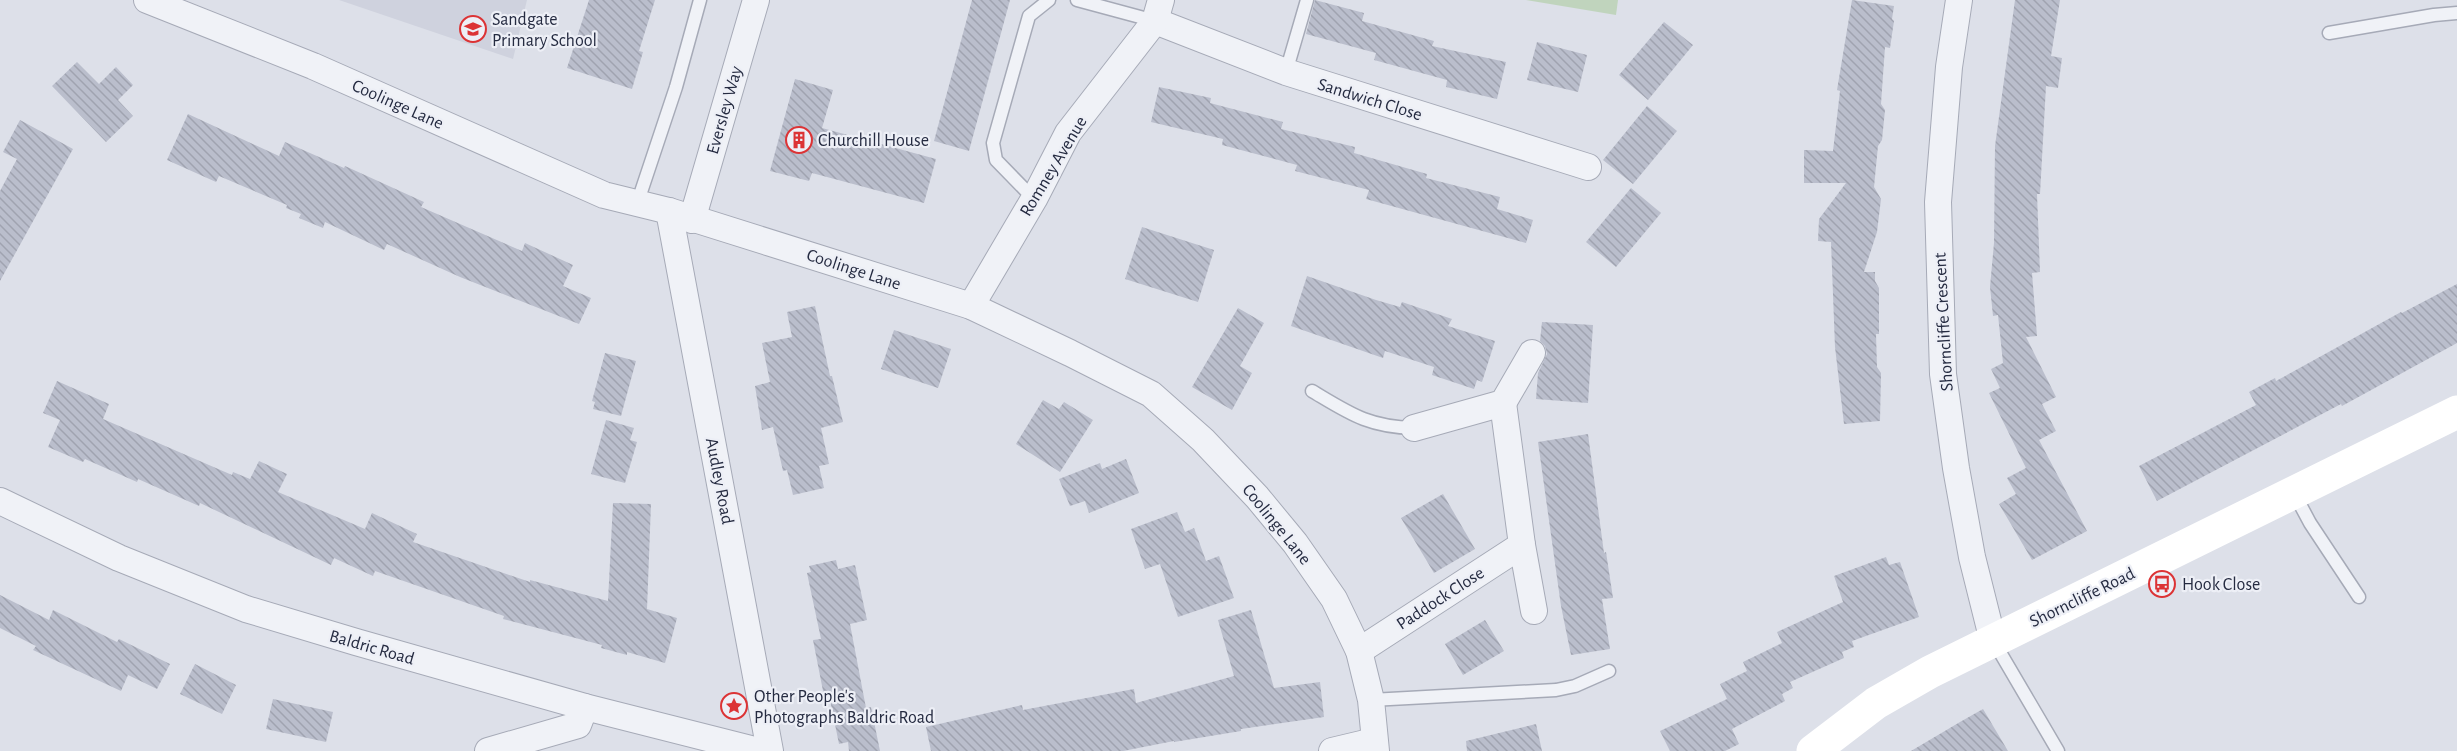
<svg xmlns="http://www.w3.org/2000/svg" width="2457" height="751" font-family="'Alegreya Sans',sans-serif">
<defs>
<pattern id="building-back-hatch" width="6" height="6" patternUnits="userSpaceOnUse" patternTransform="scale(1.5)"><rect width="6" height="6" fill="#babecc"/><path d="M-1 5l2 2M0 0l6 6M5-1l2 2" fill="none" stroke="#a0a3b0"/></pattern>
</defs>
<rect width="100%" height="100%" fill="#dde0e9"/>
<path fill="#cfd2de" d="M 339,0 L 527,0 L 513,59 Z"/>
<path fill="#c0d4bd" d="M 1526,0 L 1618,0 L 1616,15 Z"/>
<g fill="url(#building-back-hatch)">
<path d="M 589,0 L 655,0 L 639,51 L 643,52 L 632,89 L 567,68 Z"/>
<path d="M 972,0 L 1010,0 L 969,151 L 934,141 Z"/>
<path d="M 1315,0 L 1364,13 L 1362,21 L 1434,41 L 1432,46 L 1506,62 L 1497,99 L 1446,87 L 1447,80 L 1374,60 L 1376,53 L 1306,34 Z"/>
<path d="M 1852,0 L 1894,6 L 1892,19 L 1894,21 L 1890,48 L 1885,47 L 1881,104 L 1885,110 L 1882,140 L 1878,146 L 1874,187 L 1881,199 L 1877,232 L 1864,272 L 1875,272 L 1875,281 L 1879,288 L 1879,334 L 1876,334 L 1877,367 L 1881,373 L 1880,421 L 1844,424 L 1835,347 L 1831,242 L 1818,241 L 1819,219 L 1846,183 L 1804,183 L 1804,150 L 1833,151 L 1840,91 L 1837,90 Z"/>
<path d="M 2015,0 L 2060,0 L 2051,56 L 2062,58 L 2058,88 L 2046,86 L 2040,194 L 2037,194 L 2040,272 L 2032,273 L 2037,336 L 2026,337 L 2056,397 L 2042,404 L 2056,431 L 2039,440 L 2087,531 L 2032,560 L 1999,504 L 2016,494 L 2007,478 L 2026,468 L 1989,393 L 2000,388 L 1991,369 L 2003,363 L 1998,315 L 1993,316 L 1990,287 L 1994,243 L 1995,146 Z"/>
<path d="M 1664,22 L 1693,45 L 1648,100 L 1619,75 Z"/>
<path d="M 1537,42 L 1587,55 L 1578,92 L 1527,80 Z"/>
<path d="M 77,62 L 99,84 L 116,67 L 133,85 L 118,100 L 133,116 L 106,142 L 52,86 Z"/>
<path d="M 795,79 L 833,90 L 822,128 L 936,159 L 924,203 L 812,173 L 809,181 L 770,171 Z"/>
<path d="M 1159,87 L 1211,98 L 1210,103 L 1283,122 L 1281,129 L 1355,147 L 1354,153 L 1427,174 L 1426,178 L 1500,197 L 1497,209 L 1533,220 L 1526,243 L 1366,199 L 1369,190 L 1295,171 L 1297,165 L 1222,145 L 1223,139 L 1151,122 Z"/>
<path d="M 1647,106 L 1677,131 L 1633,184 L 1603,160 Z"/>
<path d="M 188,114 L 279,156 L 285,142 L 344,168 L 345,166 L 424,202 L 421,207 L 522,251 L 525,243 L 573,265 L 563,286 L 591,298 L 579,324 L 460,277 L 387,244 L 384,250 L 325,222 L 323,228 L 299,218 L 301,214 L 286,208 L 287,205 L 219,176 L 216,182 L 167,160 Z"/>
<path d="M 20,120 L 73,149 L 0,281 L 0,191 L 17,159 L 3,152 Z"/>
<path d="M 1631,188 L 1661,213 L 1616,267 L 1586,242 Z"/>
<path d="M 1142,227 L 1214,250 L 1198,302 L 1125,279 Z"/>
<path d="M 1307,276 L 1376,300 L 1400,307 L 1402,302 L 1452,319 L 1448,326 L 1495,341 L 1482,382 L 1477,380 L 1474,389 L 1432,375 L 1434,367 L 1385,351 L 1383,358 L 1291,326 Z"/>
<path d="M 2457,284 L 2457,343 L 2342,406 L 2341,404 L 2157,501 L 2139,466 L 2256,405 L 2249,392 L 2275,378 L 2276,381 L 2401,312 L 2402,313 Z"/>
<path d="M 815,306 L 830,376 L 832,376 L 843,422 L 821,428 L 829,464 L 819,466 L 824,488 L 793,495 L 787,470 L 783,471 L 773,427 L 762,430 L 755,386 L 770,382 L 762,343 L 792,337 L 787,312 Z"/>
<path d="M 1238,308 L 1264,323 L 1240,366 L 1252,373 L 1232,410 L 1192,387 Z"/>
<path d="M 1542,322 L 1593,325 L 1588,403 L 1536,399 L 1538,373 L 1547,354 L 1545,346 L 1540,341 Z"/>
<path d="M 894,330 L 951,349 L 938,388 L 881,369 Z"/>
<path d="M 605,353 L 636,361 L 621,416 L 593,409 L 595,402 L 592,401 Z"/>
<path d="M 57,381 L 109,404 L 103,419 L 232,475 L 233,472 L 250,479 L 259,461 L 287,474 L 278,492 L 365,529 L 372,513 L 417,534 L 413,542 L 530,582 L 530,580 L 608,601 L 613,503 L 651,504 L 647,609 L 677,618 L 665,663 L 627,652 L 627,655 L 601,648 L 602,645 L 503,619 L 504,616 L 375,571 L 373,576 L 334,558 L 331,565 L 200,503 L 199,506 L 138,479 L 137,482 L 85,459 L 83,462 L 48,447 L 60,420 L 43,413 Z"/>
<path d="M 1043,400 L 1059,409 L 1064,402 L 1093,420 L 1060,472 L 1016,444 Z"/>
<path d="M 606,420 L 634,428 L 630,440 L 637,442 L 625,483 L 591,474 Z"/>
<path d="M 1588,434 L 1604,553 L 1606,552 L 1613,598 L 1602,599 L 1610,649 L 1571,655 L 1561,606 L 1538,442 Z"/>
<path d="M 1126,459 L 1139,493 L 1089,513 L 1085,501 L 1070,506 L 1059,479 L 1100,463 L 1102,469 Z"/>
<path d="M 1443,494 L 1475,549 L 1434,573 L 1401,518 Z"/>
<path d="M 1177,512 L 1185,532 L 1194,528 L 1206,561 L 1219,556 L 1234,598 L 1178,617 L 1160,564 L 1145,569 L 1131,529 Z"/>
<path d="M 1886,557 L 1889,565 L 1900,562 L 1919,617 L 1852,641 L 1854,647 L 1842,652 L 1844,658 L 1790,682 L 1793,688 L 1782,694 L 1785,701 L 1732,729 L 1739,744 L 1725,751 L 1670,751 L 1660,731 L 1727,699 L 1720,684 L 1747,671 L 1743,662 L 1782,643 L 1777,632 L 1843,602 L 1834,576 Z"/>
<path d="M 836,560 L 838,569 L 855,565 L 867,620 L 850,624 L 866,708 L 871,707 L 880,751 L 849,751 L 848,742 L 839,744 L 829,695 L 824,696 L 813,640 L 821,639 L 807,573 L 811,572 L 809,566 Z"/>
<path d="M 0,595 L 49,620 L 53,610 L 117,642 L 119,639 L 170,664 L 157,689 L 128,675 L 121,691 L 33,650 L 36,646 L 0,628 Z"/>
<path d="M 1251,610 L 1274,688 L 1320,682 L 1324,717 L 1241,729 L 1241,731 L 1174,742 L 1174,741 L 1123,751 L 931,751 L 926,727 L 1022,705 L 1023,710 L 1134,689 L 1136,703 L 1234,676 L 1218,620 Z"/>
<path d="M 1485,620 L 1504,651 L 1463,675 L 1445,644 Z"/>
<path d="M 195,664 L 236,685 L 222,714 L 180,694 Z"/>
<path d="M 273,699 L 333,712 L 326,742 L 266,729 Z"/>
<path d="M 1983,709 L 2008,751 L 1911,751 L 1960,722 Z"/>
<path d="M 1536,724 L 1542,751 L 1467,751 L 1466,741 Z"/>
</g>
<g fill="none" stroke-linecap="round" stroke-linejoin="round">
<defs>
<g id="lane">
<path d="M 1077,0 L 1155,21"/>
<path d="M 2329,33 L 2434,15 L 2457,13"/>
<path d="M 1286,72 L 1307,0"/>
<path d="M 1034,199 L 996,160 L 993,143 L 1029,16 L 1049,0"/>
<path d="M 637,204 L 676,87 L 700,0"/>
<path d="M 1312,391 C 1349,413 1368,427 1414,428"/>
<path d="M 2294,493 L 2310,523 L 2359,597"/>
<path d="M 1994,642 L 2058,751"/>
<path d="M 1371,700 L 1556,690 L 1575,686 L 1609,671"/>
</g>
<g id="street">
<path d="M 147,0 L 313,66 L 604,195 L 669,211 L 971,306 L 1070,353 L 1151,394 L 1203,440 L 1257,497 L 1295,543 L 1334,599 L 1359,651 L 1371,700 L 1376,751"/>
<path d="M 1959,0 L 1949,67 L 1938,202 L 1943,374 L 1956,468 L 1972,557 L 1993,641"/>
<path d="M 1155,21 L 1286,72 L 1588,167"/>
<path d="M 669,211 L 770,751"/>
<path d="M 692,220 L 756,0"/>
<path d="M 971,306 L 1034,199 L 1068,133 L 1155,21 L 1161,0"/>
<path d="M 1503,403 L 1522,545 L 1534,611"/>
<path d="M 1414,428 L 1503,403 L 1532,353"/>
<path d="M 0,501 L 119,558 L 246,609 L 356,642 L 585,707 L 759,751"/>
<path d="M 1359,651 L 1522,545"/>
<path d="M 488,751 L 578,725 L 585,707"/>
<path d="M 1332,751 L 1374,741"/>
</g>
</defs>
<use href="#lane" stroke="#a6aab7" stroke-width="15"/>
<use href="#street" stroke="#a6aab7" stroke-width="28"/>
<use href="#lane" stroke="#f0f2f7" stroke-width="12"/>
<use href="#street" stroke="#f0f2f7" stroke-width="26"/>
<path stroke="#fff" stroke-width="33" d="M 1813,751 L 1876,703 L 1930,672 L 2457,412"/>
</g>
<defs>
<symbol id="school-ring" viewBox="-11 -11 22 22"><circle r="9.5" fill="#edeff6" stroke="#dc3335" stroke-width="1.5"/><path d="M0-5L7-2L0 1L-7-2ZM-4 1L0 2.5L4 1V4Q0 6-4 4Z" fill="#dc3335"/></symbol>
<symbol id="building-ring" viewBox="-11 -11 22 22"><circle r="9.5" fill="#edeff6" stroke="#dc3335" stroke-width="1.5"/><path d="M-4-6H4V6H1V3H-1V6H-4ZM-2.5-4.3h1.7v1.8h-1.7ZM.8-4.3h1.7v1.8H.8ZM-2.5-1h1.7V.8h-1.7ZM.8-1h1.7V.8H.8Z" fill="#dc3335"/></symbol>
<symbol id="bus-ring" viewBox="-11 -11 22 22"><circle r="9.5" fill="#edeff6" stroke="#dc3335" stroke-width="1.5"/><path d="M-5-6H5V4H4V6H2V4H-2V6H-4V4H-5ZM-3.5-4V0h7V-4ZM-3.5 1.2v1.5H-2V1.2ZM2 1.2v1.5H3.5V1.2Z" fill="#dc3335"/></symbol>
<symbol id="sight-ring" viewBox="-11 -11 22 22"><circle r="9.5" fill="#edeff6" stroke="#dc3335" stroke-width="1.5"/><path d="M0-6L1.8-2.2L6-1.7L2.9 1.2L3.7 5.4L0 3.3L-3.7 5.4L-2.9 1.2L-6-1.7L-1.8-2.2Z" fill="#dc3335"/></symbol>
</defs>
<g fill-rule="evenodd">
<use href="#school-ring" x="458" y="14" width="30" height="30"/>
<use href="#building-ring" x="784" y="125" width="30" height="30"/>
<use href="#bus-ring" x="2147" y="569" width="30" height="30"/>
<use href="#sight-ring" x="719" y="691" width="30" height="30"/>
</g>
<g text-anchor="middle" stroke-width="4.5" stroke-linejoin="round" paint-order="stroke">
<g font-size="18" fill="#252b41" stroke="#edeff6" text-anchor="start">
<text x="492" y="25">Sandgate<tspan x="492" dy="21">Primary School</tspan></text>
<text x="818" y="146">Churchill House</text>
<text x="2182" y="590">Hook Close</text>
<text x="754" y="702">Other People's<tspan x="754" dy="21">Photographs Baldric Road</tspan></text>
</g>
<g font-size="18" fill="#252b41" stroke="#edeff6">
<text transform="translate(1370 99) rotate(17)" y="6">Sandwich Close</text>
<text transform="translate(398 104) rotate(24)" y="6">Coolinge Lane</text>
<text transform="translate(724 110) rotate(-74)" y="6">Eversley Way</text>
<text transform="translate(1053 166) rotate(-59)" y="6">Romney Avenue</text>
<text transform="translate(854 269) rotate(18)" y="6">Coolinge Lane</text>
<text transform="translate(1943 322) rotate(-93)" y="6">Shorncliffe Crescent</text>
<text transform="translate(720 481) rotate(79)" y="6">Audley Road</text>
<text transform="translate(1277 524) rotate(51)" y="6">Coolinge Lane</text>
<text transform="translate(2082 597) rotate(-26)" y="6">Shorncliffe Road</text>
<text transform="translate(1440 598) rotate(-33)" y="6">Paddock Close</text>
<text transform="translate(372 647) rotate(16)" y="6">Baldric Road</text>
</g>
</g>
</svg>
